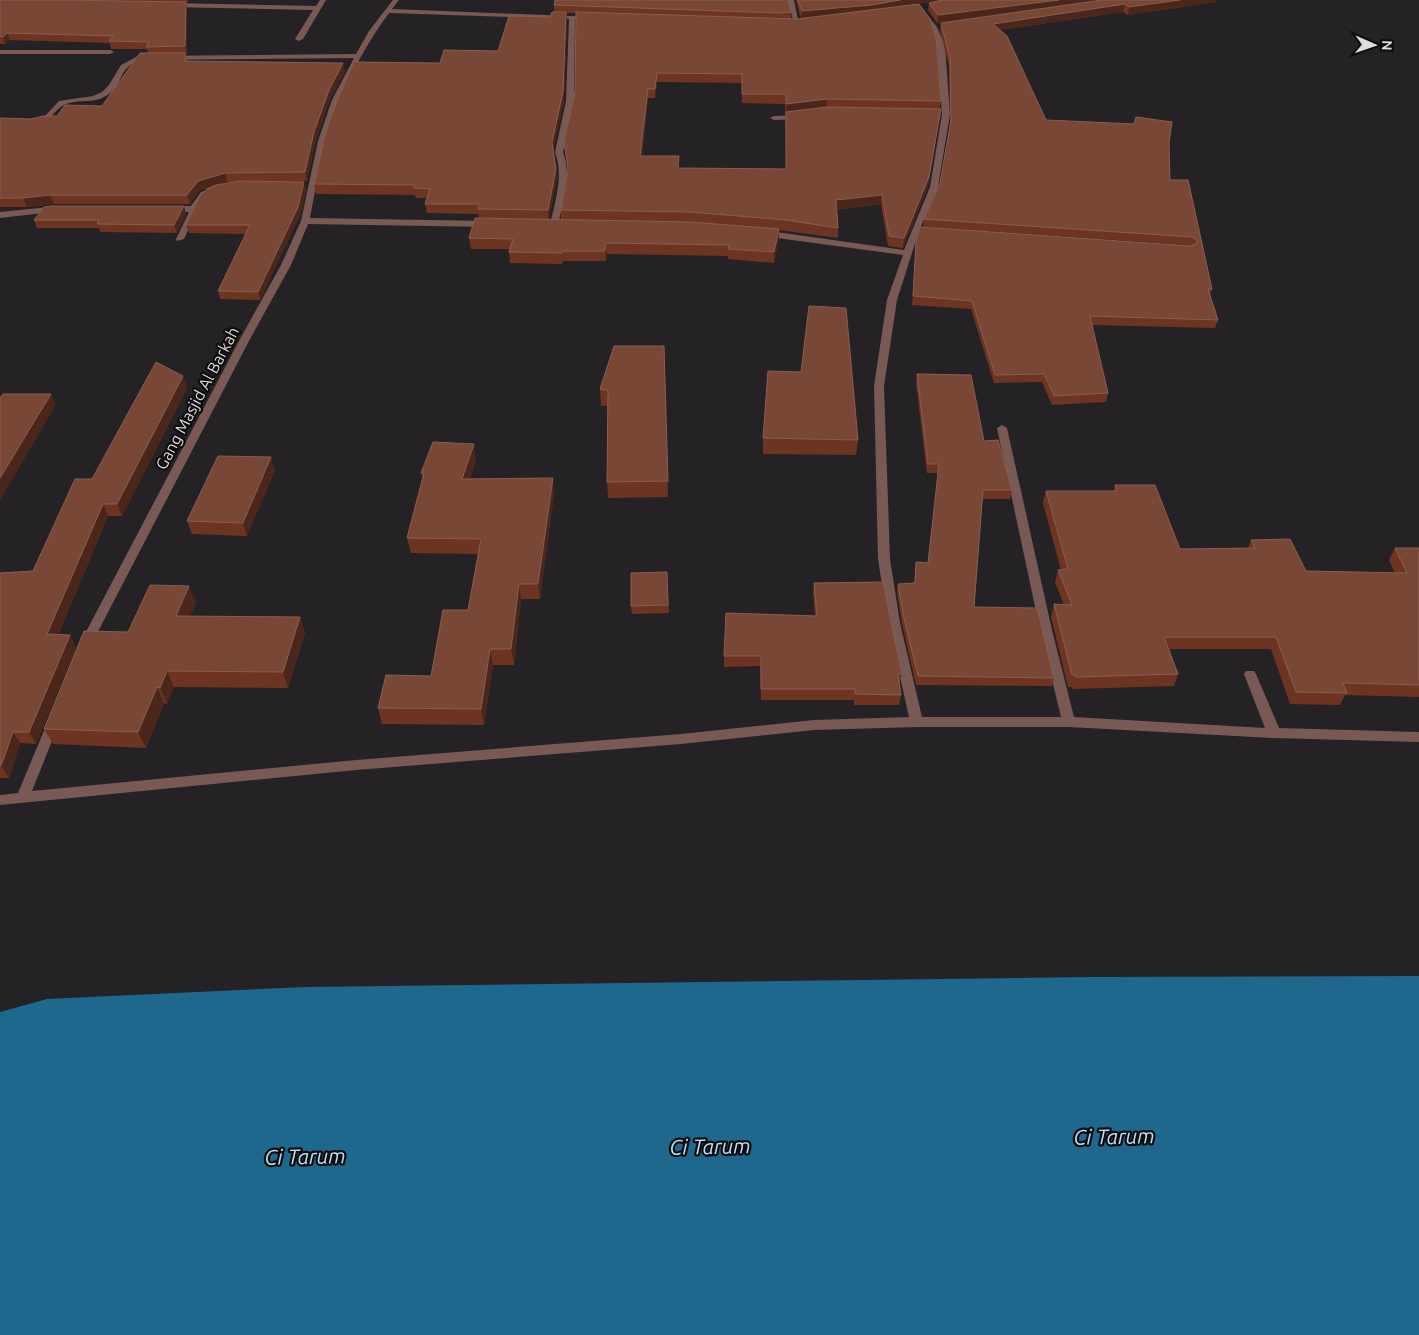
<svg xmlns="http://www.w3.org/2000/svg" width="1419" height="1335" font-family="Ubuntu,sans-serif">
<rect width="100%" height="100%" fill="#252225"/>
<path fill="#1e678d" d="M 1419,976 L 1419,1335 L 0,1335 L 0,1012 L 47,999 L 305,987 L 1090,977 Z"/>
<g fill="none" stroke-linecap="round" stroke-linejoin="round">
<g fill="#785954" fill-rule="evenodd">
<path d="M 320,0 L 326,0 L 303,39 L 299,41 L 295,39 L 313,10 L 170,7 L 167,5 L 170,3 L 316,6 Z"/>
<path d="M 393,0 L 399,0 L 392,9 L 595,17 L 596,18 L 593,20 L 575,19 L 574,101 L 563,152 C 572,175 563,202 558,225 L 554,228 L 550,225 C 555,202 564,175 555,152 L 566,101 L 569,19 L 389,13 C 361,50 340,95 326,140 C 319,165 315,192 310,218 L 490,221 L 494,224 L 490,227 L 308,224 L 291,265 L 250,339 L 91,645 L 89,648 L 81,648 L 79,645 L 240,339 L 281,265 L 301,221 L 318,141 L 332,100 L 354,58 L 139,60 C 117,70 124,83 109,94 C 95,105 78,98 64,105 C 52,112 52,121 36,125 L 32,123 L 45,116 L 59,101 L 93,96 L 102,92 L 109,85 L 121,65 L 138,56 L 356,54 L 369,31 Z"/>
<path d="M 788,0 L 794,0 L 799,25 L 794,24 Z"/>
<path d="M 922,9 L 937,27 L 945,46 L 950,114 L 938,187 L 919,231 L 897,300 L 884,386 L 890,559 L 900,623 L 922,717 L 1061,717 L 1040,630 L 997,428 L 1002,425 L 1007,428 L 1052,630 L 1074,717 L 1265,728 L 1244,674 L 1246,671 L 1254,671 L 1256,674 L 1279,728 L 1419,732 L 1419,742 L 1274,738 L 1069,727 L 917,727 L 814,730 L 681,744 L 356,770 L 0,805 L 0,795 L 18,793 L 48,721 L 49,718 L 59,718 L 60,721 L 32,791 L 356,760 L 681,734 L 814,720 L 909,717 L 888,623 L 878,559 L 874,386 L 887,300 L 903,255 L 762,236 L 758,233 L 762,230 L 904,250 L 930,187 L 942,114 L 937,46 L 931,27 L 919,11 Z"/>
<path d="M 0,50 L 110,50 L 114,52 L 110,54 L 0,54 Z"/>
<path d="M 805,115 L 806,117 L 802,119 L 774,120 L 770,118 L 774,116 Z"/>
<path d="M 208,190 L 212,193 C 198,203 192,223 184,239 L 177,241 L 176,239 L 189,212 L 168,212 L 164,209 L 168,206 L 191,206 L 201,192 Z"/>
<path d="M 58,206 L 62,209 L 61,211 L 0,218 L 0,212 Z"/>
</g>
</g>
<g fill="#6d3521" fill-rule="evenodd">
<path d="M 0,0 L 186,2 L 187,9 L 187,54 L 185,54 L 187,61 L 345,71 L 330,99 L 316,140 L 307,181 L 270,182 L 306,190 L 300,215 L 260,300 L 220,299 L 218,291 L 246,234 L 189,233 L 186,225 L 209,188 L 200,190 L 190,204 L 54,204 L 27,207 L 0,207 L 0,118 L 31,119 L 57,116 L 102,106 L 148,53 L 147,49 L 111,49 L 110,43 L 10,40 L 5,44 L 0,44 ZM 227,182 L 236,182 L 220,184 Z"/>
<path d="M 82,0 L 188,0 L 188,2 Z"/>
<path d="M 796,0 L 1216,0 L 1216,2 L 1128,15 L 1123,12 L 1000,30 L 1046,120 L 1169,142 L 1170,180 L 1188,180 L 1212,289 L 1210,295 L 1218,320 L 1215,328 L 1092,325 L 1108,393 L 1106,402 L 1052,405 L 1042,382 L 994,383 L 971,309 L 912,305 L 916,242 L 1191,246 L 1189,245 L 923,227 L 924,219 L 940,183 L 950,126 L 949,66 L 940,31 L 941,23 L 987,17 L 937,23 L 928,10 L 929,3 L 941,0 L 911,5 L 941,101 L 940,109 L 941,109 L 928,186 L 903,248 L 888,246 L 881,204 L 837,210 L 838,228 L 838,238 L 779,230 L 779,239 L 774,263 L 728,259 L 728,256 L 607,254 L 606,261 L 563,261 L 562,264 L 510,263 L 509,252 L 510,249 L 471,249 L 469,238 L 479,218 L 478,214 L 427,213 L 425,204 L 427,198 L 416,198 L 415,195 L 316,194 L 314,184 L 440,63 L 498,51 L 550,17 L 554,12 L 554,5 L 791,12 L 791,19 L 801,19 ZM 566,13 L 576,13 L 575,92 L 564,142 L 568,171 L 561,210 L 561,220 L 549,219 L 557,178 L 553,150 L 564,101 L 567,21 ZM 657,82 L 742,83 L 742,103 L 785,104 L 786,169 L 679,168 L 642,156 L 648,98 L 655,98 Z"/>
<path d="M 184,206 L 186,214 L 177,233 L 100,232 L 99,228 L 37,228 L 34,220 Z"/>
<path d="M 664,346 L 668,497 L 608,498 L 607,482 L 607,406 L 601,406 L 600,389 Z"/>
<path d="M 917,374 L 984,441 L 1012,490 L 1010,499 L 982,499 L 974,607 L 1054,678 L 1052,686 L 916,685 L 902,623 L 897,592 L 898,584 L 914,583 L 916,562 L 928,563 L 938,473 L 927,473 L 916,383 Z"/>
<path d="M 187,388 L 122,516 L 108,516 L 58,635 L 76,647 L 36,744 L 20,743 L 9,778 L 0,778 L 0,573 L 33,571 L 92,479 Z"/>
<path d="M 763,438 L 858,440 L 856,455 L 763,454 Z"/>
<path d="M 476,460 L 470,479 L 554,494 L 540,599 L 521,599 L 514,665 L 493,665 L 484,725 L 382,724 L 378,708 L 431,676 L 468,610 L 478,554 L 411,553 L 407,538 L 423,480 L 421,473 Z"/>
<path d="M 275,470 L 247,536 L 192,534 L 187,521 Z"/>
<path d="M 1115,485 L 1180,549 L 1248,548 L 1251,540 L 1306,571 L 1395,573 L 1389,560 L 1395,548 L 1419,548 L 1419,697 L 1345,695 L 1340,705 L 1290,704 L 1271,649 L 1169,649 L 1178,674 L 1174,686 L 1073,689 L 1072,687 L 1068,687 L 1051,617 L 1054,604 L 1064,605 L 1055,582 L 1058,570 L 1061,570 L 1043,503 L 1046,491 L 1114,491 Z"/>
<path d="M 667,572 L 669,613 L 632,614 L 631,606 Z"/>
<path d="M 814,583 L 902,674 L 899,685 L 901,695 L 899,705 L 854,705 L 854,700 L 761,700 L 760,666 L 724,667 L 724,656 L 815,616 L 813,594 Z"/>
<path d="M 196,602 L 190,616 L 300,617 L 305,633 L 288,688 L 174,687 L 167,704 L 164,703 L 146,748 L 53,744 L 44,729 L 128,632 Z"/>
</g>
<g fill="#4b261a">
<path d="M 900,0 L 942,0 L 872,12 L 801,19 L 802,11 Z"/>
<path d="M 1059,0 L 1104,0 L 1103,2 L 937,23 L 938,15 Z"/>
<path d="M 1180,0 L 1216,0 L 1216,2 L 1128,15 L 1129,7 Z"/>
<path d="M 186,2 L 187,9 L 187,54 L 185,46 Z"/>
<path d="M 1125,4 L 1123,12 L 992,31 L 993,24 Z"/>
<path d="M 566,12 L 567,21 L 564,101 L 553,152 L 552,142 Z"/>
<path d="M 7,33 L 10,40 L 5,44 L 3,37 Z"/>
<path d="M 343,63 L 345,71 L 330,99 L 316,140 L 307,181 L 305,172 L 314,132 L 329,90 Z"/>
<path d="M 657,73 L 657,82 L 655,98 L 655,89 Z"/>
<path d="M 648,89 L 648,98 L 641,166 L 640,156 Z"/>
<path d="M 827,99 L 826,108 L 786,114 L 786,104 Z"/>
<path d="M 941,109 L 928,186 L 903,248 L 904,238 Z"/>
<path d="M 556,169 L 557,178 L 549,220 L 548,210 Z"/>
<path d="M 225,173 L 227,182 L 200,190 L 190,204 L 187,195 L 198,181 Z"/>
<path d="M 304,182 L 306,190 L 300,215 L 260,300 L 258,292 Z"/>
<path d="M 50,195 L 54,204 L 27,207 L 23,198 Z"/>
<path d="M 882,195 L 881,204 L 835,210 L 836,200 Z"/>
<path d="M 184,206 L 186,214 L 177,233 L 174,225 Z"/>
<path d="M 779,229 L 779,239 L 774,263 L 774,252 Z"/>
<path d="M 606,243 L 607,254 L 606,261 L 605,251 Z"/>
<path d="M 183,376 L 187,388 L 122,516 L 117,504 Z"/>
<path d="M 51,394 L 56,405 L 0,500 L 0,478 Z"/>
<path d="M 474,444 L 476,460 L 465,494 L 462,479 Z"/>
<path d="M 271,457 L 275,470 L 247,536 L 243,523 Z"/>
<path d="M 553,478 L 554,494 L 540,599 L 538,584 Z"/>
<path d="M 103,504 L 108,516 L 53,646 L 47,634 Z"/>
<path d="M 519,584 L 521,599 L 514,665 L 511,649 Z"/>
<path d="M 189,586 L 196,602 L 183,632 L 176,616 Z"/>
<path d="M 300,617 L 305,633 L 288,688 L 283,672 Z"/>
<path d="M 70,635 L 76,647 L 36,744 L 29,732 Z"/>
<path d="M 490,649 L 493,665 L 484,725 L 481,709 Z"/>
<path d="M 167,671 L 174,687 L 167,704 L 160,688 Z"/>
<path d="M 157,687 L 164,703 L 146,748 L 138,732 Z"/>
<path d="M 13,732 L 20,743 L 9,778 L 1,766 Z"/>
</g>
<g fill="#794736" stroke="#895e50">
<path d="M 0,0 L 62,0 L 186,2 L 185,46 L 146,47 L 149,42 L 109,41 L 113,36 L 7,33 L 3,37 L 0,36 Z"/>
<path d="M 555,0 L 788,0 L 791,12 L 779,13 L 554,5 Z"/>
<path d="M 798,0 L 900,0 L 872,5 L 802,11 Z"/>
<path d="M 942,0 L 1059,0 L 938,15 L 929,3 Z"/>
<path d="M 1102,0 L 1180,0 L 1129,7 L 1125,4 L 993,24 L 1007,36 L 1046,120 L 1134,124 L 1136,117 L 1172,122 L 1169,142 L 1170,180 L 1188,180 L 1212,289 L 1208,289 L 1218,320 L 1090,316 L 1108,393 L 1054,396 L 1044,374 L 995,375 L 972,301 L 913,296 L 916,242 L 920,227 L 1191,246 L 1197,243 L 1197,240 L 1192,237 L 924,219 L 940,183 L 951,120 L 950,58 L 941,23 Z"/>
<path d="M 919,4 L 930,19 L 936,38 L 941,101 L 827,99 L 786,104 L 786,94 L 742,94 L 742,74 L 657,73 L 655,89 L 648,89 L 640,156 L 679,156 L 678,168 L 786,169 L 786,112 L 827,107 L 941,109 L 929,177 L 904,238 L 889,236 L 882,195 L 836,200 L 838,228 L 786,220 L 690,212 L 561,210 L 568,169 L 564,142 L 575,92 L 576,12 L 797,19 Z"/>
<path d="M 552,12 L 566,12 L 563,92 L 552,142 L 556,169 L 548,210 L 478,209 L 479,204 L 425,204 L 430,189 L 414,188 L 415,185 L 314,184 L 326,131 L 338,98 L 354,62 L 440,63 L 444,50 L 498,51 L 509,16 L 550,17 Z"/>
<path d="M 140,53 L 185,53 L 185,61 L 343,63 L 329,90 L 314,132 L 305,172 L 225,173 L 198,181 L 187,195 L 50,195 L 23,198 L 0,198 L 0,118 L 31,119 L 43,116 L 57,116 L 65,105 L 102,106 Z"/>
<path d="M 240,181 L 304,182 L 298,207 L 258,292 L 218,291 L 250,225 L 186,225 L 200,196 L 207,189 L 216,185 Z"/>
<path d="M 51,206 L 184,206 L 174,225 L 97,224 L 99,220 L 34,220 L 44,207 Z"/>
<path d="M 475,218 L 690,222 L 779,229 L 774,252 L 728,249 L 729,245 L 606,243 L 605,251 L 562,251 L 562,253 L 509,252 L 513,239 L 469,238 Z"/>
<path d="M 809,306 L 846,308 L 858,440 L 763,438 L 768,371 L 801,372 Z"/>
<path d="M 614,346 L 664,346 L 668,481 L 607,482 L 608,390 L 600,389 Z"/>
<path d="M 156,362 L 183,376 L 117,504 L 103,504 L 47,634 L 70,635 L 29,732 L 13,732 L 1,766 L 0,766 L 0,573 L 33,571 L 75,479 L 92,479 Z"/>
<path d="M 917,374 L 971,375 L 984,441 L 998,440 L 1012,490 L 983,490 L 974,607 L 1037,608 L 1054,678 L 918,676 L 903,614 L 898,584 L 915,583 L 916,562 L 928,563 L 939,464 L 928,464 Z"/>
<path d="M 3,394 L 51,394 L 0,478 L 0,398 Z"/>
<path d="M 433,442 L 474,444 L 462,479 L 553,478 L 538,584 L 519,584 L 511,649 L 490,649 L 481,709 L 378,708 L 386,675 L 431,676 L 443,610 L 468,610 L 481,539 L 407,538 L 424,473 L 421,473 Z"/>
<path d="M 218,456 L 271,457 L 243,523 L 187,521 Z"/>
<path d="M 1115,485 L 1155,485 L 1180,549 L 1255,548 L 1251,540 L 1290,539 L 1306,571 L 1407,573 L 1395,548 L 1419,548 L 1419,685 L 1343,683 L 1347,693 L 1296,692 L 1276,637 L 1164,637 L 1178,674 L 1076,677 L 1076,675 L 1072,675 L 1054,604 L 1072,605 L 1058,570 L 1068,569 L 1046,491 L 1117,491 Z"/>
<path d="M 667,572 L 668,605 L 631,606 L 631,573 Z"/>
<path d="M 883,582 L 902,674 L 898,674 L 901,695 L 855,694 L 855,689 L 761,689 L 761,656 L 724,656 L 726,613 L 817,616 L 814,583 Z"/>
<path d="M 150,585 L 189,586 L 176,616 L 300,617 L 283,672 L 167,671 L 160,688 L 157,687 L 138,732 L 44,729 L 84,631 L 128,632 Z"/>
</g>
<g text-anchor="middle" stroke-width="4.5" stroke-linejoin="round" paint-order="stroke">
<g font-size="16" fill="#dedcde" stroke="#0e0c0d">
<text transform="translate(197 398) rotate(-62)" y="6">Gang Masjid Al Barkah</text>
</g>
<g font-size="21" font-style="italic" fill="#bbdff6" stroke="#0e0c0d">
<text transform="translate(1114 1137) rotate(-1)" y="7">Ci Tarum</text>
<text transform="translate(710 1147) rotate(-1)" y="7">Ci Tarum</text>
<text transform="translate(305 1157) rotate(-1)" y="7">Ci Tarum</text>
</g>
</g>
<g transform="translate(1374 45) rotate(92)" stroke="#0e0c0d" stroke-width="4" paint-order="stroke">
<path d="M0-4L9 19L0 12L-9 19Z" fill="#dedcde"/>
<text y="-8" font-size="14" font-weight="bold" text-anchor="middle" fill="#dedcde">N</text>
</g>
</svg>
